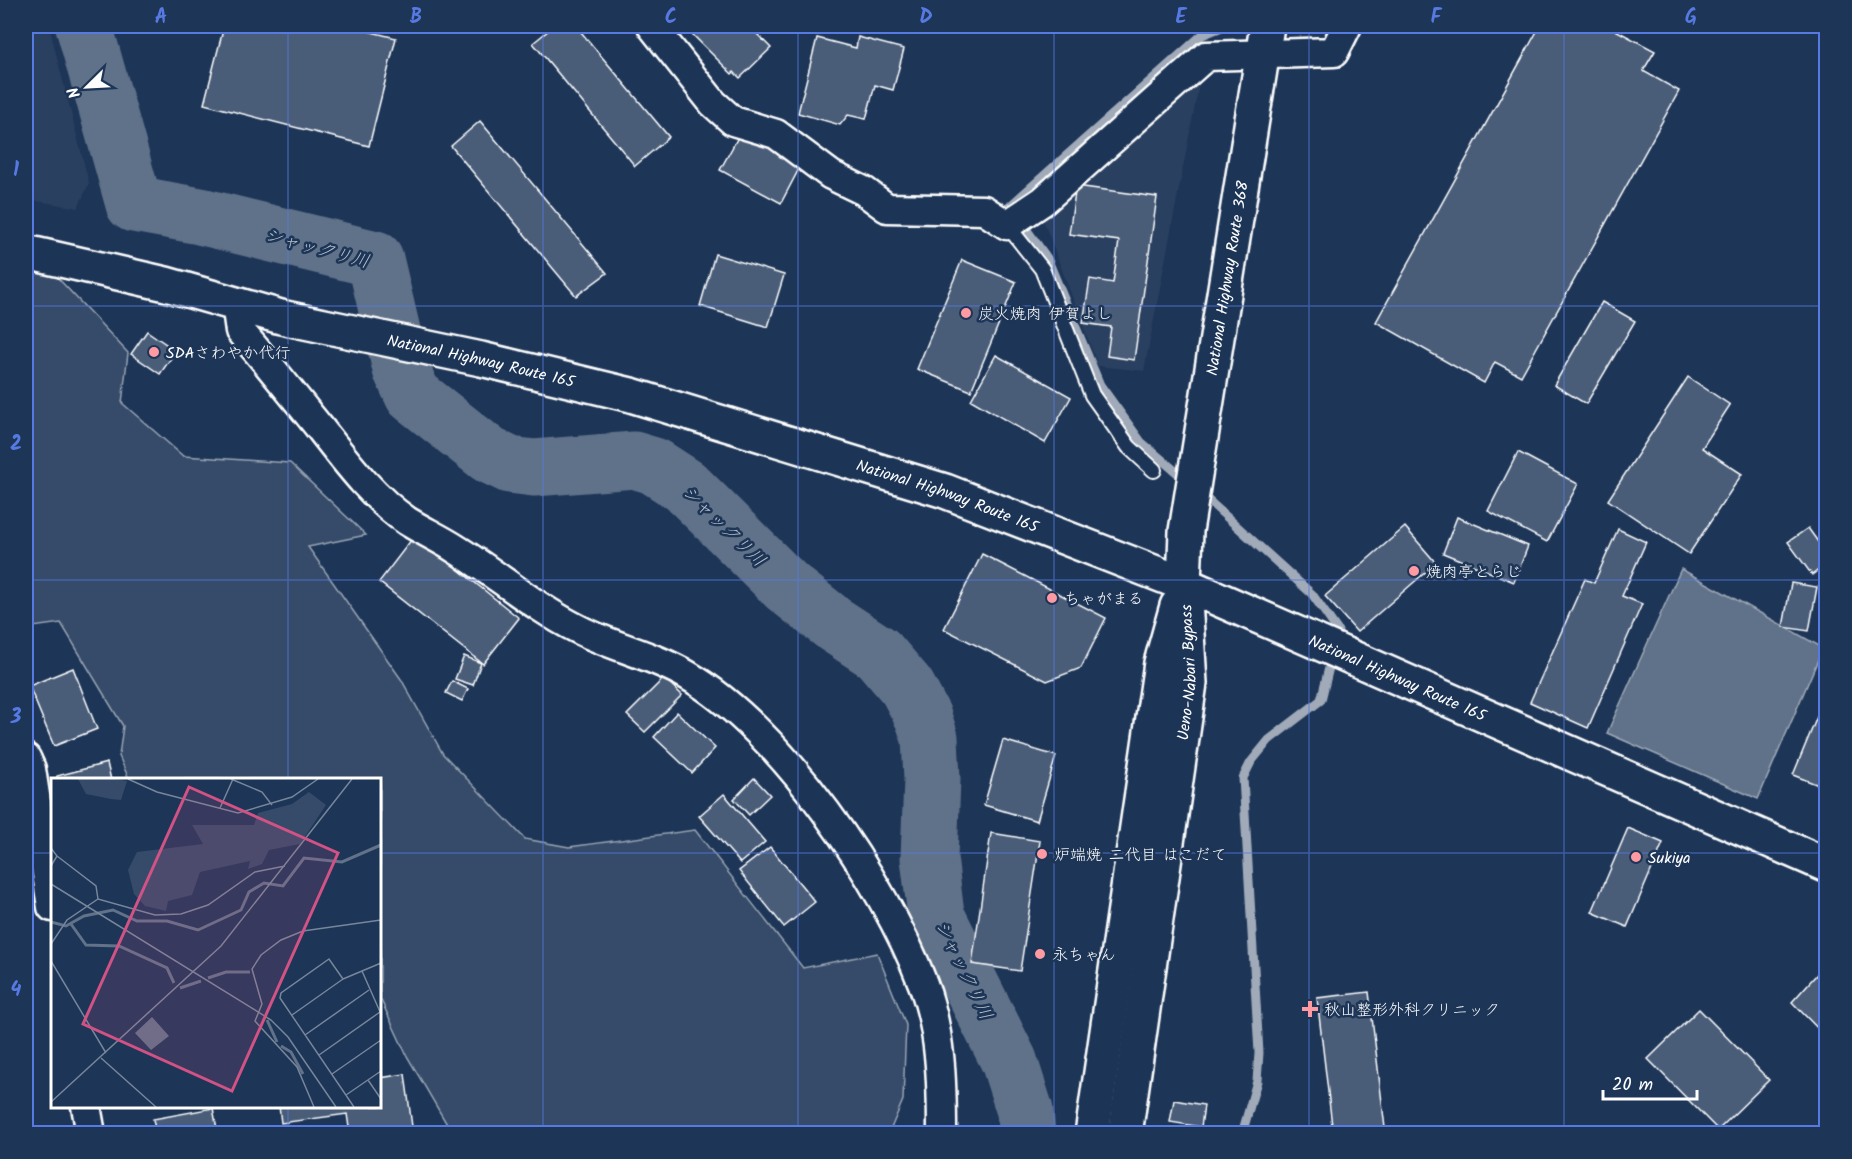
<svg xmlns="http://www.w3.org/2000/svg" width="1852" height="1159" font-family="Kalam,'Klee One',sans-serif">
<rect width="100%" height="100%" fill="#1d3557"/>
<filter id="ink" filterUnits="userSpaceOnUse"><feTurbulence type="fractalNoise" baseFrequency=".0167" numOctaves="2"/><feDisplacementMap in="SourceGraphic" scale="12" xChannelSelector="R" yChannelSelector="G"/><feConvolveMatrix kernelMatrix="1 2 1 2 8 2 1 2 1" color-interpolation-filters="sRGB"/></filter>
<g filter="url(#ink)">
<g fill="#2a4161">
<path d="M 26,26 L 49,26 L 89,183 L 78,208 L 26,199 Z"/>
<path d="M 1201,74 L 1144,371 L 1098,366 L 1041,214 Z"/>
</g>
<path fill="#364b69" stroke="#9aa5b4" stroke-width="1.5" d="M 26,270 L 55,275 L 128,353 L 122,403 L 183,456 L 290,463 L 366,535 L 308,547 L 401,679 L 443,754 L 525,839 L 569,847 L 695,830 L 803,968 L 877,953 L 906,1025 L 903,1100 L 889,1133 L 452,1133 L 407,1056 L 380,998 L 380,780 L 129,779 L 119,756 L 123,726 L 61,623 L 26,628 Z"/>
<path fill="#617289" stroke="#a0aab8" stroke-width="1.5" d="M 1681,569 L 1823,648 L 1758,799 L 1607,733 Z"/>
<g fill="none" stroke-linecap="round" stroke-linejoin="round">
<g stroke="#a0aab8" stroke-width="9">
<path d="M 1187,481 L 1141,442 L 1100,385 L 1047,258 L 1010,206 L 1202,35 L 1224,26"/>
<path d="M 1199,492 L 1312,594 L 1338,631 L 1321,700 L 1269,740 L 1251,762 L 1243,778 L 1259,1053 L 1257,1081 L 1242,1134"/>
</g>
<path stroke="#617289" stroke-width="57" d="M 84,26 L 134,204 L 200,216 L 375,259 L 401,369 L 413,395 L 489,455 L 510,465 L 534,468 L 634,460 L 654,466 L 685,486 L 787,587 L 835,625 L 878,653 L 907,687 L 923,717 L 930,738 L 932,779 L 929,858 L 936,915 L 1009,1061 L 1025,1111 L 1027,1134"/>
</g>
<g fill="#4a5d79" stroke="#fff" stroke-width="1.5">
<path d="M 224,26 L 347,26 L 396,38 L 369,146 L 204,104 Z"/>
<path d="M 554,26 L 576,26 L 669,137 L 635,166 L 533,43 Z"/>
<path d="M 701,26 L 749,26 L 771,48 L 740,78 L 734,72 L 732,74 L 692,34 Z"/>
<path d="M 1540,26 L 1608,26 L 1655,51 L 1643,71 L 1679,91 L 1521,376 L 1495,362 L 1484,383 L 1376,322 Z"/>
<path d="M 858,37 L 904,49 L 893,90 L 875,85 L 866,119 L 848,115 L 840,125 L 798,113 L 817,38 L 856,48 Z"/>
<path d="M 480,121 L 607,273 L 576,296 L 451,146 Z"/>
<path d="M 742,130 L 802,163 L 781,203 L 720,170 Z"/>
<path d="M 1076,186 L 1157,197 L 1134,360 L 1107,356 L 1111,327 L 1083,323 L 1090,279 L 1113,283 L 1119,241 L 1069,234 Z"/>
<path d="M 715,254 L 784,275 L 768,327 L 700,306 Z"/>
<path d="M 962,260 L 1016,282 L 971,391 L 917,369 Z"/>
<path d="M 1602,302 L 1635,321 L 1586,404 L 1554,385 Z"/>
<path d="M 147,331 L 176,351 L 160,374 L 131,354 Z"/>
<path d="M 996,355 L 1071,397 L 1045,443 L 971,400 Z"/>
<path d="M 1688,377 L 1730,405 L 1702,448 L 1742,474 L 1689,554 L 1608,500 Z"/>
<path d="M 1518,452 L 1578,484 L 1547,542 L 1488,511 Z"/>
<path d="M 1457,517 L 1528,546 L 1514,582 L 1443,553 Z"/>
<path d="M 1405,527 L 1436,563 L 1357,632 L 1325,596 Z"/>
<path d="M 1808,528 L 1826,553 L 1826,564 L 1812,575 L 1788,542 Z"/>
<path d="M 1618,529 L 1646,542 L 1622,596 L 1642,604 L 1588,728 L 1530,702 L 1585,579 L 1594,583 Z"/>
<path d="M 415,535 L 519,618 L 483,664 L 379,582 Z"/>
<path d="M 982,554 L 1106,618 L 1081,668 L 1047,681 L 944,629 Z"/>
<path d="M 1791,583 L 1817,587 L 1809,631 L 1783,627 Z"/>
<path d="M 464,656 L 481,663 L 473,685 L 455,679 Z"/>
<path d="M 73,668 L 97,729 L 54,746 L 29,686 Z"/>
<path d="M 664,678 L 682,695 L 645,732 L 627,715 Z"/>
<path d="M 452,681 L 468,689 L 462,701 L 446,693 Z"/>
<path d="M 1826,695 L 1826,788 L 1793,775 Z"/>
<path d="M 677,712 L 715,748 L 692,773 L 654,737 Z"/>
<path d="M 1003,740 L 1056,756 L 1037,821 L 984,805 Z"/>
<path d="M 107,763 L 111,780 L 57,780 L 57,776 Z"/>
<path d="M 754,778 L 770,795 L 749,815 L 734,799 Z"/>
<path d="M 724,794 L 765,842 L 740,863 L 699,816 Z"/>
<path d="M 1628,828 L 1663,843 L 1627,927 L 1592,912 Z"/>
<path d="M 991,833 L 1040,841 L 1020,971 L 972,964 Z"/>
<path d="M 770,847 L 815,902 L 784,927 L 739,871 Z"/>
<path d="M 1826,964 L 1826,1037 L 1792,1002 Z"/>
<path d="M 1369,992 L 1385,1128 L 1333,1134 L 1317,998 Z"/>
<path d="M 1699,1009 L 1769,1080 L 1718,1130 L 1648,1059 Z"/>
<path d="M 405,1074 L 413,1134 L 350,1134 L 347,1114 L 281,1123 L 279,1106 L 380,1106 L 380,1078 Z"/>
<path d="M 1174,1100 L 1204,1105 L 1201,1127 L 1170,1122 Z"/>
<path d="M 213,1108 L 218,1134 L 156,1134 L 153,1119 Z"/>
</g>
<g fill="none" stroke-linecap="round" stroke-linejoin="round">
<defs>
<path id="lane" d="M 1007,225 L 1042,269 L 1092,395 L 1129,447 L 1154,470"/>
<g id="street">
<path d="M 652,26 L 713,103 L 733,121 L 776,134 L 831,175 L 864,191 L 887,208 L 984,210 L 1007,225 L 1043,201 L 1206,56 L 1334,52 L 1347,26"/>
<path d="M 236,303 L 240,331 C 268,363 293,395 319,427 C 345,460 372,497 407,521 C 423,531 441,539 456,549 C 498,575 534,607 578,629 C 613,647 653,655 687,675 C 782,730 884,882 923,984 C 941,1031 942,1083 942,1134"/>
<path d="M 26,758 L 31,769 L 52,907"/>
<path d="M 86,1106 L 91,1134"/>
</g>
<g id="highway">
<path id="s1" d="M 26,252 L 166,284 L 281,317 L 481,359 L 631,395 L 945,491 L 1184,584 L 1826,865"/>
<path d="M 1092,1134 L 1161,663 L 1177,606"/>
<path id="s2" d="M 1125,1134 L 1190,683 L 1184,584 L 1186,531 L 1267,26"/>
</g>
</defs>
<use href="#lane" stroke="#fff" stroke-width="18"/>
<use href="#street" stroke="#fff" stroke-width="33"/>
<use href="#highway" stroke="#fff" stroke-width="38"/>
<use href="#lane" stroke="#1d3557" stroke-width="14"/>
<use href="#street" stroke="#1d3557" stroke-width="28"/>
<use href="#highway" stroke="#1d3557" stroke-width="33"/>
</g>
</g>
<path fill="none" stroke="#567ae2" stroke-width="1.5" stroke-opacity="0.55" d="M 288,26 L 288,780M 543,26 L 543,1134M 798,26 L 798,1134M 1054,26 L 1054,1134M 1309,26 L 1309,1134M 1564,26 L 1564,1134M 26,306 L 1826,306M 26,580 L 1826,580M 26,853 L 52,853M 380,853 L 1826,853M 288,1106 L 288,1134"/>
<g fill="#ff9aa2" stroke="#1d3557" stroke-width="2">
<circle cx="966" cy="313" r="6"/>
<circle cx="154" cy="352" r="6"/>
<circle cx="1414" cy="571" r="6"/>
<circle cx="1052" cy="598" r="6"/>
<circle cx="1042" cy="854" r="6"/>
<circle cx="1636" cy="857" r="6"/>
<circle cx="1040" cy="954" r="6"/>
<path d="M1307 1000h6v6h6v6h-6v6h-6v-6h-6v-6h6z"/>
</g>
<g text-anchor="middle" stroke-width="5" stroke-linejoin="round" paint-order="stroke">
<g font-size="16" fill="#fff" stroke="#1d3557">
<text dy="6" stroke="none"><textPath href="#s2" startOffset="864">National Highway Route 368</textPath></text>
<text dy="6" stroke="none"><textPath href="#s1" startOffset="468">National Highway Route 165</textPath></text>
<text dy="6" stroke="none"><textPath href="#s1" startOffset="954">National Highway Route 165</textPath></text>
<text dy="6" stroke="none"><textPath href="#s2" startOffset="466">Ueno-Nabari Bypass</textPath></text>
<text dy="6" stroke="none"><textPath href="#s1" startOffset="1440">National Highway Route 165</textPath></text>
</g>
<g font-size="16" fill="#fff" stroke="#1d3557" text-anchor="start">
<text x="978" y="319">炭火焼肉 伊賀よし</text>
<text x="166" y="358">SDAさわやか代行</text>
<text x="1426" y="577">焼肉亭とらじ</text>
<text x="1064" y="604">ちゃがまる</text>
<text x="1054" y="860">炉端焼 二代目 はこだて</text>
<text x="1648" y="863">Sukiya</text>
<text x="1052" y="960">永ちゃん</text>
<text x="1324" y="1015">秋山整形外科クリニック</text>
</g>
<g font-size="18" font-style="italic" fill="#b8c0ca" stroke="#1d3557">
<text transform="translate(317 248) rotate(15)" y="6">シャックリ川</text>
<text transform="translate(724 526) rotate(44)" y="6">シャックリ川</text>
<text transform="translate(964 970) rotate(64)" y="6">シャックリ川</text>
</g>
</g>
<g transform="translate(51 778)">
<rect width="330" height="330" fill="#1d3557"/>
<path d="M 27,1 L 65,1 L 76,3 L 70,22 L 60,21 L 35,16 ZM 258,14 L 275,27 L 249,66 L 218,72 L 211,86 L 197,91 L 199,83 L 149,94 L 141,117 L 117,123 L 115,133 L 94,128 L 83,116 L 77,92 L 86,74 L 152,66 L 141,47 L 203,47 L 207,35 L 241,26 Z" fill="#364b69"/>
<path d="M 101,239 L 118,258 L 100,272 L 84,255 Z" fill="#617289"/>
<path fill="none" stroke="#617289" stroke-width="3" d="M 0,144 L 15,148 L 33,138 L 62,132 L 86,143 L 116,143 L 147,152 L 190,132 L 198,114 L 213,105 L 232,108 L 253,80 L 291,84 L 330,67M 20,146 L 35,167 L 68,168 L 116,190 L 123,205M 157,200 L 175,194 L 199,194M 129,210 L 150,203M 216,242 L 226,264M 230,268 L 240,274 L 252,296"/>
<path fill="none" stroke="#77869a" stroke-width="1.5" d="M 77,1 L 106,14 L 187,35 L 241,19 L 267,1M 180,1 L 211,14 L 221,27M 169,30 L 182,1M 0,70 L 6,78 L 0,88M 6,78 L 45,108 L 47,121M 0,106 L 220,242 L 237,259 L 285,329M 0,166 L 16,142 L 47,121 L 104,137 L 130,136 L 157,127 L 204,94 L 234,88M 0,183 L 55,275M 311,193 L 330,236M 241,237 L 292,201M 254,257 L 318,212M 268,277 L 329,234M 50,280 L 105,329M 281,296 L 330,262M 317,302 L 330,321M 295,317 L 330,293M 0,324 L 170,168 L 301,1M 263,329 L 246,289 L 204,243 L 211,226 L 201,191 L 210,177 L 230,162 L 252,153 L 330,142M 303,329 L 229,220 L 230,215 L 278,181 L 292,201 L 330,185"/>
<path fill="#d15284" fill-opacity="0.15" stroke="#d15284" stroke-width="3" d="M 138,9 L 287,75 L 181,313 L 32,246 Z"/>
<rect width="330" height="330" fill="none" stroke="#fff" stroke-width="3"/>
</g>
<rect width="1852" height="1159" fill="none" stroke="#1d3557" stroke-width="66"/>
<g transform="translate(87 87) rotate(246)" stroke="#1d3557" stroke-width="4.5" paint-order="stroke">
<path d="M0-4.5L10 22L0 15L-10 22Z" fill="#ffffff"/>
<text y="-9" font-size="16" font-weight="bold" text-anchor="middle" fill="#ffffff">N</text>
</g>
<path d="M1603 1090v9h94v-9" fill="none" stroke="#ffffff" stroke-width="3"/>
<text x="1612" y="1090" font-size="18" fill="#ffffff" stroke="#1d3557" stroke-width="4.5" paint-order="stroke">20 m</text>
<rect x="33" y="33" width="1786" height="1093" fill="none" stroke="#567ae2" stroke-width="2"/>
<g font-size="20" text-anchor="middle" font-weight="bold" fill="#567ae2">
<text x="161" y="23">A</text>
<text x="416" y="23">B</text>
<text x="671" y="23">C</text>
<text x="926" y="23">D</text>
<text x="1181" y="23">E</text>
<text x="1436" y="23">F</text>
<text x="1691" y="23">G</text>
<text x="16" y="176">1</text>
<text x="16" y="450">2</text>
<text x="16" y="723">3</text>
<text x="16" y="996">4</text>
</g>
</svg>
